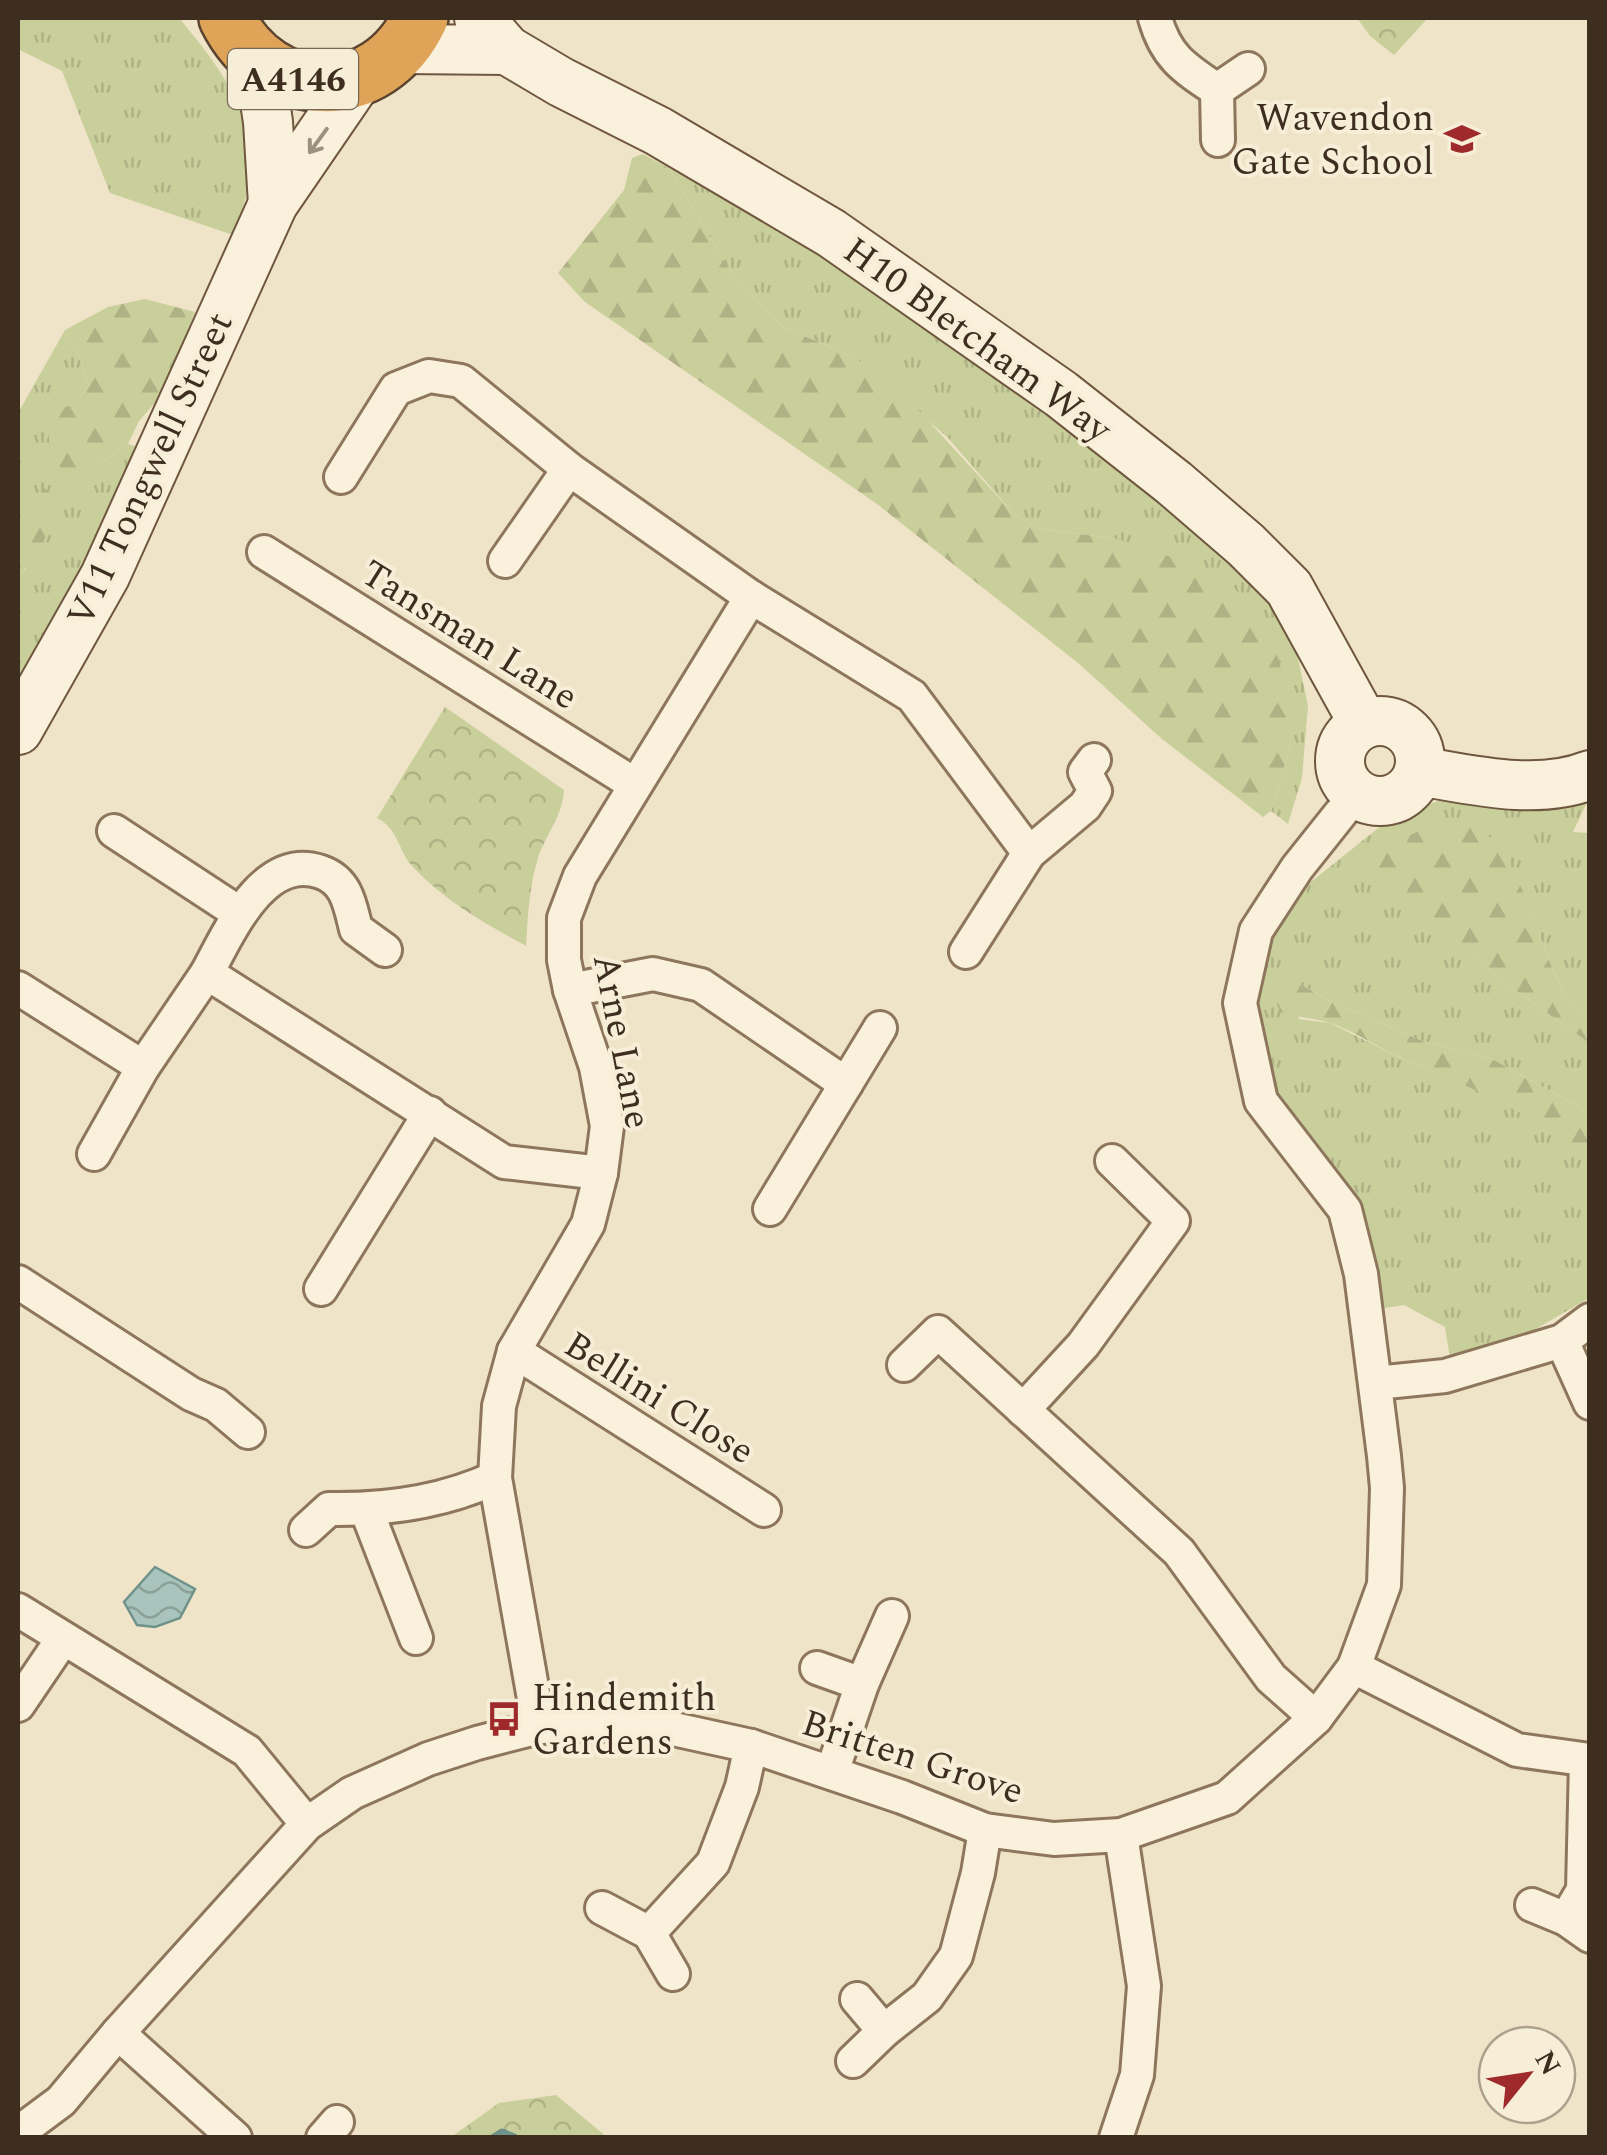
<svg xmlns="http://www.w3.org/2000/svg" width="1607" height="2155" font-family="Spectral,serif">
<defs>
<pattern id="grass-tufts" width="24" height="20" patternUnits="userSpaceOnUse" patternTransform="scale(2.5)"><rect width="24" height="20" fill="#c9cf9b"/><path d="M3 7l-1-3M5 7V3M7 7l1-3M15 17l-1-3M17 17v-4M19 17l1-3" fill="none" stroke="#aeb285"/></pattern>
<pattern id="forest-firs" width="22" height="20" patternUnits="userSpaceOnUse" patternTransform="scale(2.5)"><rect width="22" height="20" fill="#c9cf9b"/><path d="M5 1l3.5 6h-7zM16 11l3.5 6h-7z" fill="#aeb285"/></pattern>
<pattern id="park-crowns" width="20" height="18" patternUnits="userSpaceOnUse" patternTransform="scale(2.5)"><rect width="20" height="18" fill="#c9cf9b"/><path d="M2 6a3 3 0 1 1 6 0M12 15a3 3 0 1 1 6 0" fill="none" stroke="#aeb285"/></pattern>
<pattern id="water-waves" width="16" height="10" patternUnits="userSpaceOnUse" patternTransform="scale(2.5)"><rect width="16" height="10" fill="#a9c4bc"/><path d="M0 5q4-4 8 0t8 0" fill="none" stroke="#8ba098"/></pattern>
</defs>
<rect width="100%" height="100%" fill="#f0e4c8"/>
<g fill="url(#grass-tufts)">
<path d="M 18,18 L 179,18 C 238,88 273,143 233,235 L 110,193 L 62,71 L 18,49 Z"/>
<path d="M 669,168 L 808,242 L 1036,400 L 1262,586 L 1294,639 L 1308,706 L 1302,778 L 1288,824 L 1271,811 L 1291,744 L 1117,539 L 1036,528 L 1013,513 L 947,437 L 854,357 L 783,327 L 738,284 Z"/>
<path d="M 65,330 L 77,351 L 89,385 L 76,403 L 95,467 L 128,444 L 146,450 L 18,703 L 18,575 L 26,569 L 31,509 L 18,509 L 18,413 Z"/>
<path d="M 1589,798 L 1573,832 L 1589,833 L 1589,1018 C 1581,1009 1568,1000 1562,989 C 1533,931 1523,857 1467,818 L 1374,865 L 1409,902 L 1500,979 L 1589,1043 L 1589,1117 L 1580,1107 L 1494,1060 L 1420,1040 L 1328,1000 L 1293,980 L 1299,1019 L 1330,1023 L 1399,1057 L 1501,1100 L 1563,1139 L 1589,1165 L 1589,1298 L 1529,1333 L 1451,1365 L 1445,1327 L 1404,1305 L 1379,1309 L 1260,1060 L 1251,1015 L 1271,933 L 1302,889 L 1392,817 L 1444,799 Z"/>
</g>
<g fill="url(#forest-firs)">
<path d="M 643,154 L 669,168 L 738,284 L 783,327 L 854,357 L 901,391 L 1013,513 L 1036,528 L 1117,539 L 1180,560 L 1236,590 L 1272,639 L 1286,684 L 1291,744 L 1271,811 L 1263,817 L 1162,739 L 1078,663 L 877,504 L 585,302 L 558,273 L 624,190 L 632,158 Z"/>
<path d="M 145,299 L 195,312 L 160,397 L 139,421 L 128,444 L 95,467 L 66,472 L 50,459 L 48,414 L 76,403 L 89,385 L 77,351 L 65,330 L 108,307 Z"/>
<path d="M 44,488 L 59,502 C 50,526 40,560 18,575 L 18,509 L 31,509 Z"/>
<path d="M 1467,817 C 1525,858 1532,930 1562,989 C 1568,1000 1581,1009 1589,1018 L 1589,1043 L 1500,979 L 1408,902 L 1374,865 L 1379,851 L 1423,829 Z"/>
<path d="M 1293,980 L 1328,1000 L 1420,1040 L 1494,1060 L 1580,1107 L 1589,1117 L 1589,1165 C 1532,1109 1474,1090 1402,1058 C 1379,1048 1357,1033 1333,1024 C 1316,1018 1297,1018 1280,1012 L 1274,996 L 1278,982 Z"/>
</g>
<g fill="url(#park-crowns)">
<path d="M 1357,18 L 1428,18 L 1394,55 L 1370,36 Z"/>
<path d="M 445,707 L 564,790 C 563,815 546,834 538,858 C 529,887 528,916 526,946 C 486,924 446,902 414,868 C 397,851 400,830 377,818 Z"/>
<path d="M 556,2095 L 607,2137 L 451,2137 L 499,2103 Z"/>
</g>
<path fill="url(#water-waves)" stroke="#6f938a" stroke-width="2.5" d="M 155,1567 L 195,1589 L 180,1618 L 155,1627 L 137,1625 L 124,1602 Z"/>
<g fill="none" stroke-linecap="round" stroke-linejoin="round">
<path stroke="#6f938a" stroke-width="9" d="M 494,2138 L 502,2133 L 514,2138"/>
<defs>
<g id="street">
<path d="M 1155,18 C 1166,57 1184,68 1217,90"/>
<path d="M 1217,90 L 1218,140"/>
<path d="M 1217,90 L 1248,69"/>
<path d="M 341,477 L 396,389 L 429,376 L 461,381 L 569,469 L 751,597 L 912,696 L 1029,853"/>
<path d="M 264,552 L 634,784"/>
<path d="M 505,561 L 569,469"/>
<path d="M 114,831 L 239,913"/>
<path d="M 966,952 L 1029,853 L 1085,806 L 1095,791 L 1085,772 L 1094,760"/>
<path d="M 207,973 C 229,932 264,852 321,872 C 347,881 350,905 356,929 L 385,950"/>
<path d="M 18,988 L 143,1067"/>
<path d="M 570,990 L 653,974 L 701,985 L 846,1084"/>
<path d="M 94,1154 L 143,1067 L 207,973 L 504,1162 L 601,1173"/>
<path d="M 770,1209 L 880,1028"/>
<path d="M 18,1282 L 191,1394 L 216,1405 L 248,1432"/>
<path d="M 321,1289 L 430,1113"/>
<path d="M 1562,1341 L 1590,1403"/>
<path d="M 514,1351 L 764,1510"/>
<path d="M 904,1365 L 938,1332 L 1179,1552 L 1271,1678 L 1316,1718"/>
<path d="M 1376,1383 L 1445,1376 L 1562,1341 L 1590,1320"/>
<path d="M 1023,1410 L 1083,1345 L 1173,1221 L 1112,1161"/>
<path d="M 366,1509 L 416,1638"/>
<path d="M 306,1530 L 329,1509 C 386,1510 443,1502 495,1478"/>
<path d="M 18,1610 L 247,1751 L 307,1824"/>
<path d="M 1354,1667 L 1517,1750 L 1590,1760"/>
<path d="M 817,1668 L 862,1684"/>
<path d="M 18,1705 L 62,1640"/>
<path d="M 539,1727 L 495,1478 L 499,1406 L 514,1351 L 588,1224 L 601,1173 L 607,1126 L 596,1067 L 570,990 L 564,960 L 564,918 L 580,876 L 751,597"/>
<path d="M 832,1772 L 862,1684 L 892,1616"/>
<path d="M 1532,1905 L 1566,1919 L 1590,1936"/>
<path d="M 602,1908 L 649,1933 L 673,1974"/>
<path d="M 1566,1919 L 1583,1890 L 1586,1760"/>
<path d="M 649,1933 L 713,1863 L 742,1787 L 751,1746"/>
<path d="M 857,1999 L 884,2031"/>
<path d="M 118,2033 L 235,2138"/>
<path d="M 853,2061 L 884,2031 L 927,1997 L 956,1956 L 978,1873 L 985,1830"/>
<path d="M 18,2133 L 61,2101 L 118,2033 L 307,1824 L 352,1793 L 428,1759 L 477,1743 L 539,1727 L 646,1723 L 751,1746 L 902,1797 L 985,1830 L 1054,1839 L 1121,1835 L 1227,1798 L 1316,1718 L 1354,1667 L 1384,1585 L 1387,1488 L 1384,1456 L 1361,1274 L 1345,1210 L 1261,1101 L 1240,1003 L 1256,931 L 1297,868 L 1356,794"/>
<path d="M 323,2138 L 337,2122"/>
<path d="M 1116,2138 L 1137,2075 L 1144,1986 L 1121,1835"/>
</g>
<g id="secondary">
<path d="M 479,18 L 507,50 L 561,82 L 658,131 L 831,233 L 1061,394 L 1174,483 L 1246,545 L 1289,588 L 1364,724"/>
<path d="M 401,49 L 507,50"/>
<path d="M 259,61 L 268,122 L 273,204"/>
<circle cx="1380" cy="761" r="40"/>
<path d="M 18,730 L 105,576 L 273,204 L 360,77"/>
<path d="M 1419,771 C 1473,780 1537,796 1590,775"/>
</g>
<path id="highway" d="M 227,18 C 270,104 378,107 420,18"/>
</defs>
<use href="#street" stroke="#8d765c" stroke-width="38"/>
<use href="#secondary" stroke="#6f573f" stroke-width="52"/>
<use href="#highway" stroke="#5b4430" stroke-width="60"/>
<use href="#street" stroke="#faf1dc" stroke-width="32"/>
<use href="#secondary" stroke="#faf1dc" stroke-width="48"/>
<use href="#highway" stroke="#e0a458" stroke-width="55"/>
</g>
<defs><path id="oneway-shaft" d="M-6 0H5M1.5-3L5.5 0L1.5 3" fill="none" stroke-width="1.6" stroke-linecap="round" stroke-linejoin="round" transform="scale(2.5)"/></defs>
<use stroke="#9c907e" href="#oneway-shaft" transform="translate(318 141) rotate(126)"/>
<defs>
<symbol id="school-bare" viewBox="-9 -9 18 18"><path d="M0-5L7-2L0 1L-7-2ZM-4 1L0 2.5L4 1V4Q0 6-4 4Z" fill="#9e2a2b" stroke="#f7eed8" stroke-width="2.5" paint-order="stroke"/></symbol>
<symbol id="bus-bare" viewBox="-9 -9 18 18"><path d="M-5-6H5V4H4V6H2V4H-2V6H-4V4H-5ZM-3.5-4V0h7V-4ZM-3.5 1.2v1.5H-2V1.2ZM2 1.2v1.5H3.5V1.2Z" fill="#9e2a2b" stroke="#f7eed8" stroke-width="2.5" paint-order="stroke"/></symbol>
</defs>
<g fill-rule="evenodd">
<use href="#school-bare" x="1437" y="114" width="50" height="50"/>
<use href="#bus-bare" x="479" y="1694" width="50" height="50"/>
</g>
<g text-anchor="middle" stroke-width="8" stroke-linejoin="round" paint-order="stroke">
<rect fill="#f7eed8" stroke="#756857" stroke-width="2.5" x="228" y="49" width="130" height="60" rx="8"/>
<g font-size="35" font-weight="bold" fill="#3d2e20">
<text x="293" y="91">A4146</text>
</g>
<g font-size="38" fill="#3d2e20" stroke="#f7eed8" text-anchor="end">
<text x="1434" y="130">Wavendon<tspan x="1434" dy="44">Gate School</tspan></text>
<text x="532" y="1710" text-anchor="start">Hindemith<tspan x="532" dy="44">Gardens</tspan></text>
</g>
<g font-size="38" fill="#3d2e20" stroke="#f7eed8">
<text transform="translate(978 339) rotate(36)" y="13">H10 Bletcham Way</text>
<text transform="translate(149 469) rotate(-65)" y="13">V11 Tongwell Street</text>
<text transform="translate(470 634) rotate(32)" y="13">Tansman Lane</text>
<text transform="translate(623 1041) rotate(79)" y="13">Arne Lane</text>
<text transform="translate(660 1397) rotate(32)" y="13">Bellini Close</text>
<text transform="translate(913 1756) rotate(18)" y="13">Britten Grove</text>
</g>
</g>
<rect width="1607" height="2155" fill="none" stroke="#3d2e20" stroke-width="40"/>
<g transform="translate(1527 2075) rotate(60)"><circle r="48" fill="#f7eed8" stroke="#ada18e" stroke-width="2.5"/>
<path d="M0-8L18 38L0 25L-18 38Z" fill="#9e2a2b"/>
<text y="-15" font-size="28" font-weight="bold" text-anchor="middle" fill="#3d2e20">N</text>
</g>
</svg>
